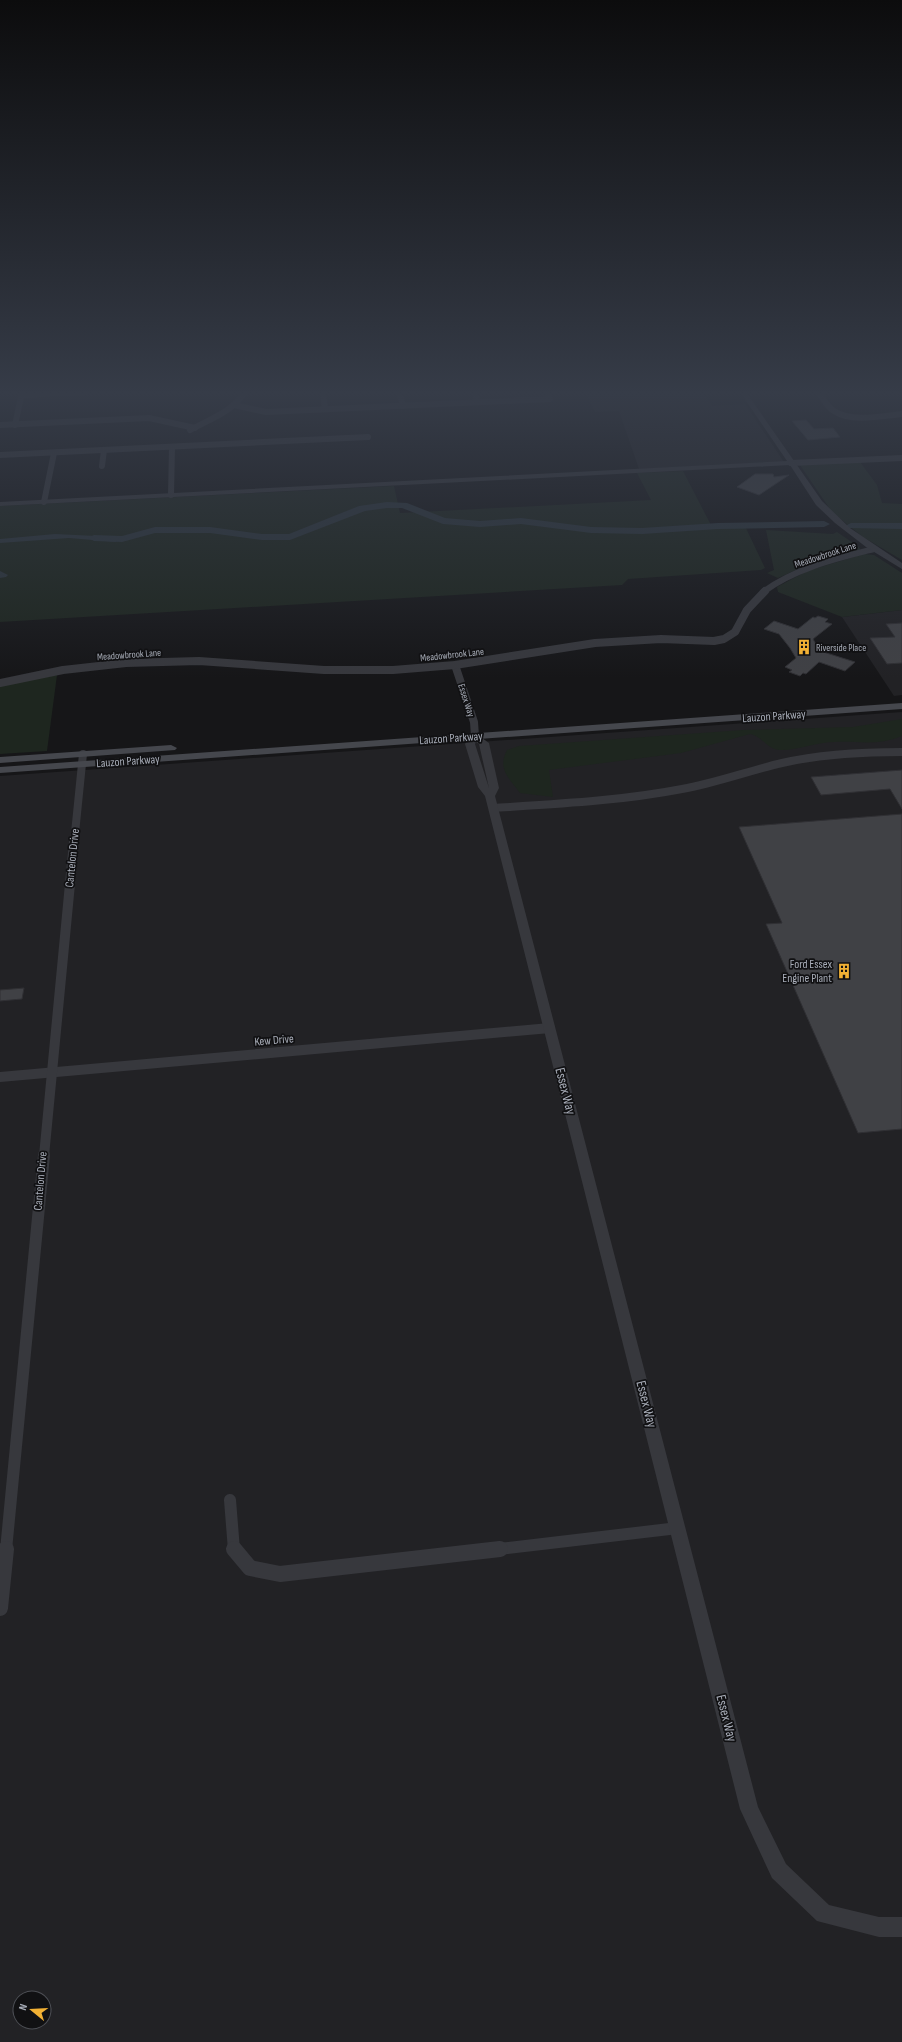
<svg xmlns="http://www.w3.org/2000/svg" width="902" height="2042" font-family="'Sofia Sans Condensed',sans-serif">
<rect width="100%" height="100%" fill="#161618"/>
<g fill="#222225" fill-rule="evenodd">
<path d="M 585,392 L 703,392 L 712,406 L 745,404 L 784,462 L 639,469 L 619,411 L 595,412 Z"/>
<path d="M 902,610 L 902,695 L 894,696 L 842,617 Z"/>
<path d="M 902,712 L 902,2042 L 0,2042 L 0,776 ZM 20,1998 L 44,1998 L 44,2022 L 20,2022 Z"/>
</g>
<g fill="#1e261f">
<path d="M 860,462 L 877,485 L 882,503 L 902,504 L 902,560 L 863,537 L 832,512 L 800,465 Z"/>
<path d="M 683,471 L 712,527 L 745,526 L 765,568 L 761,570 L 628,579 L 622,585 L 0,622 L 0,506 L 394,486 L 400,513 L 651,500 L 637,473 Z"/>
<path d="M 766,530 L 833,534 L 837,532 L 859,547 L 860,550 L 798,569 L 778,578 L 767,573 L 774,570 Z"/>
<path d="M 864,554 L 874,555 L 902,573 L 902,610 L 842,617 L 778,592 L 777,587 L 807,571 Z"/>
<path d="M 57,675 L 47,751 L 0,754 L 0,684 Z"/>
<path d="M 902,719 L 902,736 C 878,746 860,741 835,742 C 817,742 796,751 779,750 C 767,749 762,736 750,734 L 681,753 L 549,770 L 553,797 L 520,793 C 509,778 497,769 507,750 L 519,746 L 743,730 L 853,727 Z"/>
</g>
<path fill="#2c353c" d="M 55,534 L 117,537 L 116,542 L 69,538 L 0,543 L 0,539 Z"/>
<g fill="none" stroke-linecap="round" stroke-linejoin="round">
<g fill="#2c353c" fill-rule="evenodd">
<path d="M 387,502 L 407,503 L 445,518 L 480,521 L 521,518 L 591,527 L 642,528 L 718,523 L 824,521 L 830,524 L 824,527 L 718,529 L 642,534 L 591,533 L 521,524 L 480,527 L 443,524 L 402,508 L 387,508 L 365,511 L 290,540 L 262,540 L 210,533 L 155,533 L 122,542 L 94,541 L 88,538 L 94,535 L 122,536 L 155,527 L 210,527 L 262,534 L 289,534 L 359,506 Z"/>
<path d="M 851,523 L 902,523 L 902,529 L 847,528 L 845,526 Z"/>
<path d="M 0,571 L 8,575 L 6,577 L 0,578 Z"/>
</g>
</g>
<g fill="#404145" stroke="#303034">
<path d="M 806,420 L 814,429 L 833,428 L 840,437 L 808,440 L 792,421 Z"/>
<path d="M 755,474 L 773,474 L 774,477 L 789,475 L 759,495 L 737,487 Z"/>
<path d="M 818,616 L 828,619 L 825,622 L 832,624 L 813,639 L 820,651 L 855,662 L 845,671 L 819,662 L 806,674 L 803,673 L 800,676 L 789,672 L 792,670 L 785,667 L 796,658 L 790,648 L 779,634 L 764,629 L 774,621 L 798,629 L 813,617 L 815,618 Z"/>
<path d="M 902,623 L 902,663 L 887,664 L 870,638 L 895,637 L 886,624 Z"/>
<path d="M 902,770 L 902,809 L 890,789 L 821,795 L 811,777 Z"/>
<path d="M 902,814 L 902,1129 L 858,1133 L 766,924 L 782,923 L 739,827 Z"/>
<path d="M 24,988 L 22,999 L 0,1001 L 0,990 Z"/>
</g>
<g fill="none" stroke-linecap="round" stroke-linejoin="round">
<g stroke="#37383d" stroke-width="6">
<path d="M 323,392 L 325,409"/>
<path d="M 399,392 L 403,406"/>
<path d="M 474,392 L 478,402"/>
<path d="M 818,392 C 823,398 827,407 834,411 C 852,423 882,416 902,414"/>
<path d="M 21,395 L 85,392"/>
<path d="M 234,405 L 266,412 L 550,399 L 547,392"/>
<path d="M 0,425 L 149,418 L 195,428"/>
<path d="M 15,425 L 22,392"/>
<path d="M 190,430 C 210,419 232,412 245,392"/>
<path d="M 0,455 L 368,437"/>
<path d="M 791,463 L 902,458"/>
<path d="M 102,466 L 104,450"/>
<path d="M 171,495 L 172,447"/>
<path d="M 44,502 L 54,453"/>
<path d="M 763,592 C 796,568 835,559 874,549"/>
</g>
<g stroke="#37383d" stroke-width="8">
<path d="M 455,665 L 474,722 L 475,736"/>
<path d="M 0,683 L 63,670 L 126,663 L 199,661 L 324,670 L 393,670 L 455,665 L 595,643 L 661,639 L 714,641 L 724,639 L 735,632 L 747,610 L 765,591"/>
<path d="M 493,808 C 556,804 620,801 682,789 C 716,783 748,771 782,763 C 821,754 862,752 902,752"/>
<path d="M 74,843 L 83,754"/>
</g>
<g stroke="#37383d" stroke-width="10">
<path d="M 0,1077 L 550,1028"/>
<path d="M 44,1156 L 74,842"/>
</g>
<g stroke="#37383d" stroke-width="12">
<path d="M 230,1500 L 234,1550"/>
<path d="M 6,1550 L 44,1155"/>
<path d="M 491,1550 L 678,1528"/>
</g>
<g stroke="#37383d" stroke-width="16">
<path d="M 234,1549 L 250,1568 L 280,1574 L 500,1549"/>
<path d="M 0,1608 L 6,1549"/>
</g>
<g fill="#37383d" fill-rule="evenodd">
<path d="M 740,392 L 746,392 L 822,501 L 850,528 L 902,563 L 902,569 L 866,547 L 835,523 L 816,505 L 790,465 L 0,506 L 0,502 L 787,461 Z"/>
<path d="M 475,733 L 489,743 L 499,788 L 495,796 L 758,1807 L 786,1864 L 829,1905 L 879,1917 L 902,1917 L 902,1937 L 879,1937 L 817,1921 L 772,1878 L 740,1809 L 485,796 L 478,787 L 465,744 L 472,734 ZM 476,742 L 479,744 L 489,788 L 475,744 Z"/>
</g>
<g fill="#45474d" fill-rule="evenodd">
<path d="M 902,703 L 902,709 L 0,773 L 0,767 Z"/>
<path d="M 171,745 L 177,748 L 175,750 L 0,763 L 0,757 Z"/>
</g>
</g>
<linearGradient id="sky" x2="0" y2="1"><stop stop-color="#0c0c0d"/><stop offset="0.58" stop-color="#363c48"/><stop offset="1" stop-color="#363c48" stop-opacity="0"/></linearGradient>
<rect width="902" height="678" fill="url(#sky)"/>
<defs>
<symbol id="building-bare" viewBox="-9 -9 18 18"><path d="M-4-6H4V6H1V3H-1V6H-4ZM-2.5-4.3h1.7v1.8h-1.7ZM.8-4.3h1.7v1.8H.8ZM-2.5-1h1.7V.8h-1.7ZM.8-1h1.7V.8H.8Z" fill="#f2b134" stroke="#111113" stroke-width="2.5" paint-order="stroke"/></symbol>
</defs>
<g fill-rule="evenodd">
<use href="#building-bare" x="793" y="636" width="22" height="22"/>
<use href="#building-bare" x="833" y="960" width="22" height="22"/>
</g>
<g text-anchor="middle" stroke-width="3.5" stroke-linejoin="round" paint-order="stroke">
<g font-size="10" fill="#a8adb8" stroke="#111113">
<text transform="translate(825 554) rotate(-18)" y="4">Meadowbrook Lane</text>
<text transform="translate(129 654) rotate(-4)" y="4">Meadowbrook Lane</text>
<text transform="translate(452 654) rotate(-6)" y="4">Meadowbrook Lane</text>
<text transform="translate(467 700) rotate(72)" y="4">Essex Way</text>
</g>
<g font-size="10" fill="#a8adb8" stroke="#111113" text-anchor="start">
<text x="816" y="651">Riverside Place</text>
</g>
<g font-size="12" fill="#a8adb8" stroke="#111113">
<text transform="translate(774 716) rotate(-4)" y="4">Lauzon Parkway</text>
<text transform="translate(451 738) rotate(-4)" y="4">Lauzon Parkway</text>
<text transform="translate(128 761) rotate(-4)" y="4">Lauzon Parkway</text>
<text transform="translate(72 858) rotate(-84)" y="4">Cantelon Drive</text>
<text transform="translate(274 1040) rotate(-5)" y="4">Kew Drive</text>
<text transform="translate(40 1181) rotate(-85)" y="4">Cantelon Drive</text>
</g>
<g font-size="12" fill="#a8adb8" stroke="#111113" text-anchor="end">
<text x="832" y="968">Ford Essex<tspan x="832" dy="14">Engine Plant</tspan></text>
</g>
<g font-size="14" fill="#a8adb8" stroke="#111113">
<text transform="translate(566 1091) rotate(76)" y="5">Essex Way</text>
<text transform="translate(647 1404) rotate(76)" y="5">Essex Way</text>
<text transform="translate(727 1718) rotate(76)" y="5">Essex Way</text>
</g>
</g>
<g transform="translate(32 2010) rotate(288)"><circle r="19" fill="#111113" stroke="#4d4f55"/>
<path d="M0-3L7 15L0 10L-7 15Z" fill="#f2b134"/>
<text y="-6" font-size="11" font-weight="bold" text-anchor="middle" fill="#a8adb8">N</text>
</g>
</svg>
